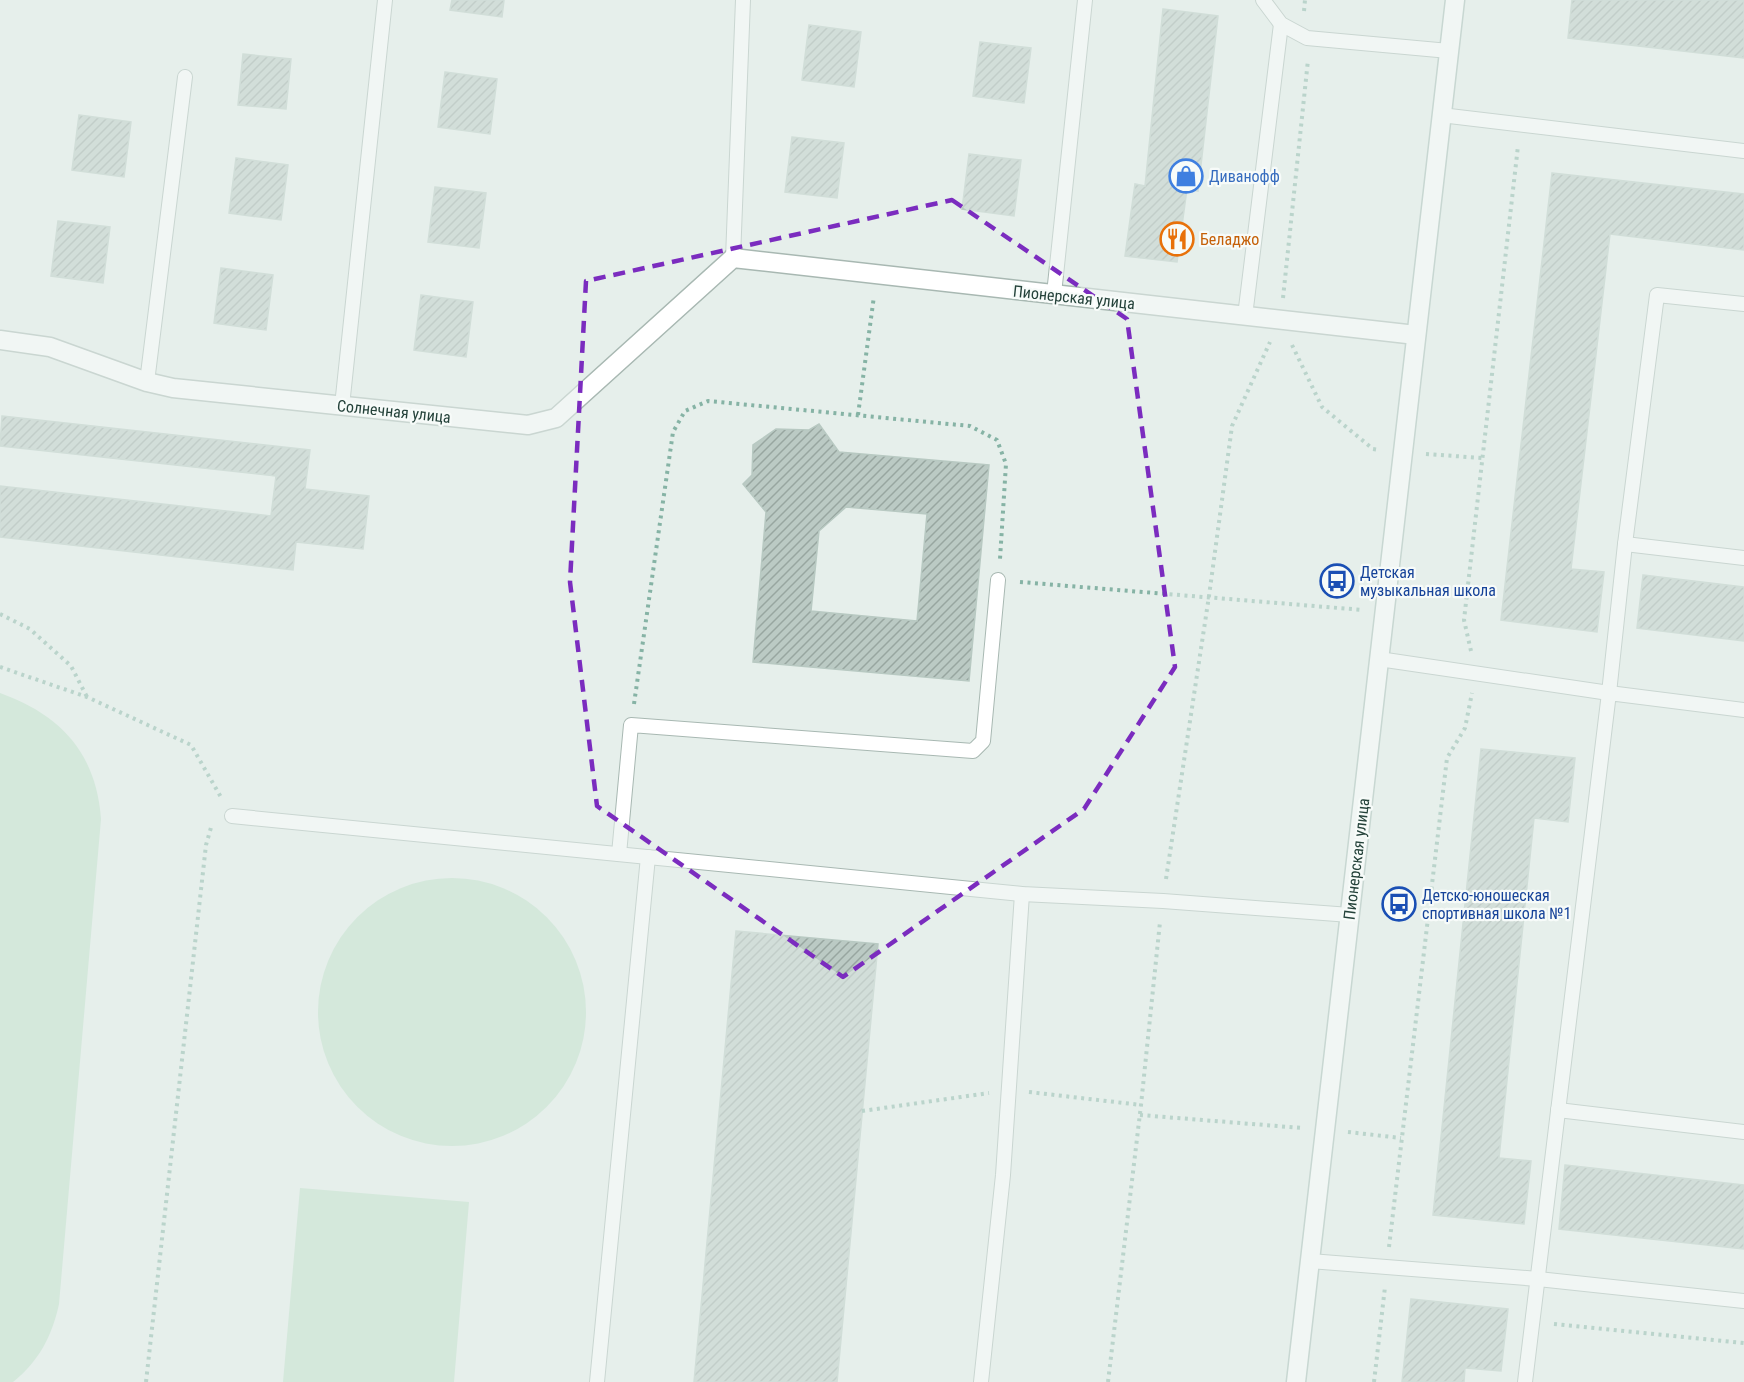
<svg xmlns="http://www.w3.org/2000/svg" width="1744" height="1382" font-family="'Roboto Condensed',sans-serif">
<defs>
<pattern id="building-hatch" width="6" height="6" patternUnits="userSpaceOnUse" patternTransform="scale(1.5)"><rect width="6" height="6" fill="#bbcac4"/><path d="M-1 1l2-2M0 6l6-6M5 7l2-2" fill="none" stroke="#98a6a0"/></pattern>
</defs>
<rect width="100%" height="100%" fill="#e6efeb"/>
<g fill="#bfe0c8">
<path d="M 0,693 C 61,715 96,753 101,819 L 59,1304 C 52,1336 39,1361 13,1382 L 0,1382 Z"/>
<circle cx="452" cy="1012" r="134"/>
<path d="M 300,1188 L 469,1202 L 454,1382 L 283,1382 Z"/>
</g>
<g fill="url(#building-hatch)" stroke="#b8c9c2" stroke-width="1.5" fill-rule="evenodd">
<path d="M 452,0 L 504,0 L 502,17 L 450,10 Z"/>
<path d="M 1572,0 L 1744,0 L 1744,58 L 1568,38 Z"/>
<path d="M 1163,9 L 1218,16 L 1198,191 L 1187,189 L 1177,262 L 1125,256 L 1135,184 L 1145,186 Z"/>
<path d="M 809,25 L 861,32 L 854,87 L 802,80 Z"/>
<path d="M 980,42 L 1031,48 L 1024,103 L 973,96 Z"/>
<path d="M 243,54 L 291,59 L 286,109 L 238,105 Z"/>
<path d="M 445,72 L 497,79 L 490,134 L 438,127 Z"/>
<path d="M 79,115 L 131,122 L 124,177 L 72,170 Z"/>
<path d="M 792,137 L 844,143 L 837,198 L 785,192 Z"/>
<path d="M 969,154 L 1021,160 L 1014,216 L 962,209 Z"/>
<path d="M 236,158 L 288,165 L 281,220 L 229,213 Z"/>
<path d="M 1552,173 L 1744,194 L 1744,250 L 1610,234 L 1571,569 L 1604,572 L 1597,632 L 1501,620 Z"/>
<path d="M 435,187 L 486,193 L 479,248 L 428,242 Z"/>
<path d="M 58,221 L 110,227 L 103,283 L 51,276 Z"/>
<path d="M 221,268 L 273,275 L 266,330 L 214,323 Z"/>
<path d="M 421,295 L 473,302 L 466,357 L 414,350 Z"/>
<path d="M 2,416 L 310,450 L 305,489 L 369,496 L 363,549 L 296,542 L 293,570 L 0,537 L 0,486 L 271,516 L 276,476 L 0,446 Z"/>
<path d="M 819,424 L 839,452 L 989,465 L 969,681 L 753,662 L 766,512 L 743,484 L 752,475 L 753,445 L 776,429 L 809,430 ZM 846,507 L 927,514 L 917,621 L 811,611 L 819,531 Z"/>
<path d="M 1643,575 L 1744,587 L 1744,641 L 1637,628 Z"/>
<path d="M 1481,749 L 1575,758 L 1568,822 L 1534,818 L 1499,1158 L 1531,1161 L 1524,1224 L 1433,1215 Z"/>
<path d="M 736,931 L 878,944 L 837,1382 L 694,1382 Z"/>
<path d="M 1565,1165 L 1744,1185 L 1744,1249 L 1559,1229 Z"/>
<path d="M 1411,1299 L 1508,1309 L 1501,1371 L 1465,1368 L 1464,1382 L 1402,1382 Z"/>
</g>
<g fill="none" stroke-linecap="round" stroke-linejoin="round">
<defs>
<g id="lane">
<path d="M 1263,0 L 1281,24 L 1307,38 L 1449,51"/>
<path d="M 1441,115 L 1744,151"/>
<path d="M 733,258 L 743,0"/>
<path d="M 1054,294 L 1085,0"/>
<path d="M 1245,316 L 1281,24"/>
<path d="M 147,382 L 185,77"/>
<path d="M 342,406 L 385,0"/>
<path d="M 1625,544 L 1744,558"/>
<path d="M 1379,659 L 1609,693 L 1625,544 L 1657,295 L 1744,304"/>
<path d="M 232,816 L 1022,894 L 1163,901 L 1350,915"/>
<path d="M 619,854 L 631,725 L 973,751 L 983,741 L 998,580"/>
<path d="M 1558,1110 L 1744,1132"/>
<path d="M 1310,1261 L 1538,1279 L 1744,1301"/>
<path d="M 597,1382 L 648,857"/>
<path d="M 981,1382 L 1003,1175 L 1022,894"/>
<path d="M 1525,1382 L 1609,693 L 1744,710"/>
</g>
<path id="street" d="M 0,340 L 50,347 L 147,382 L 173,388 L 528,425 L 556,418 L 733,258 L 1416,335"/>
<path id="secondary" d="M 1296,1382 L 1455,0"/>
</defs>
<use href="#lane" stroke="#a8b8b2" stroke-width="16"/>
<use href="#street" stroke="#a8b8b2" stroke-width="21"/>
<use href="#secondary" stroke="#a4bbb3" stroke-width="21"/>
<g stroke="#86b3a5" stroke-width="4" stroke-dasharray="3 4.5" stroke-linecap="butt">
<path d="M 1304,11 L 1305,0"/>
<path d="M 1283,298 L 1308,60"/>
<path d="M 1292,345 L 1322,407 L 1373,449 L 1380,450"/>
<path d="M 858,415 L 874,296"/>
<path d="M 1426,454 L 1482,458"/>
<path d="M 1020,582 L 1363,610"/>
<path d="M 0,614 L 30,629 L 71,666 L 87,697"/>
<path d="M 1471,651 L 1464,620 L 1518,146"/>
<path d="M 0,667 L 87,697 L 191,745 L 222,799"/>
<path d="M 634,704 L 673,432 L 685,411 L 708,401 L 970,426 L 997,440 L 1006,464 L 1000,559"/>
<path d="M 1166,879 L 1209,596 L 1232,426 L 1270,342"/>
<path d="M 1029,1092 L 1141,1105"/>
<path d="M 862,1111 L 989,1093"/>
<path d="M 1140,1115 L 1302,1128"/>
<path d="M 1348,1132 L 1401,1138"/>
<path d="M 1389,1247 L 1447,758 L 1465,728 L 1472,693"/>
<path d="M 1554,1324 L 1744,1343"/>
<path d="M 146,1382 L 206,845 L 212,824"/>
<path d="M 1108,1382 L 1141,1105 L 1160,922"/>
<path d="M 1374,1382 L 1385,1287"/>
</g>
<use href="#lane" stroke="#fff" stroke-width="14"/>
<use href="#street" stroke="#fff" stroke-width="18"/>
<use href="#secondary" stroke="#fff" stroke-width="18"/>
</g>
<path d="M0 0H1744V1382H0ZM 952,200 L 1127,319 L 1175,667 L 1084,809 L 843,977 L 597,806 L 570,582 L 586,281 Z" fill="#e6efeb" fill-opacity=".55" fill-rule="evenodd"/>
<path fill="none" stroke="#7b2cbf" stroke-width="4.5" stroke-dasharray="12 8" stroke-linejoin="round" d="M 952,200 L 1127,319 L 1175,667 L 1084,809 L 843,977 L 597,806 L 570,582 L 586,281 Z"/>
<defs>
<symbol id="shop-ring" viewBox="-11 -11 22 22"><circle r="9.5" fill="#f7fbf9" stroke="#3f7fe0" stroke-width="1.5"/><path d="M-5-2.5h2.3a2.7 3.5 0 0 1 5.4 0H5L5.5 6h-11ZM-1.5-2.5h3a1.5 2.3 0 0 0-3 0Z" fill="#3f7fe0"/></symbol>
<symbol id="restaurant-ring" viewBox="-11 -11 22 22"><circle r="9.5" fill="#f7fbf9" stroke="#e8710a" stroke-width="1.5"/><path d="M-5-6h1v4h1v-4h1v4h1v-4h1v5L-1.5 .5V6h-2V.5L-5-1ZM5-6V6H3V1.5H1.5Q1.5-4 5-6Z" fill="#e8710a"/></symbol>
<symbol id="bus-ring" viewBox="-11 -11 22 22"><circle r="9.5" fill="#f7fbf9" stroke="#1a4fb4" stroke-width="1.5"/><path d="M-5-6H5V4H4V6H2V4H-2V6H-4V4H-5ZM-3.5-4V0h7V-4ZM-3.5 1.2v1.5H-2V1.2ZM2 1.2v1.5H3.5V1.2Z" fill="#1a4fb4"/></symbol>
</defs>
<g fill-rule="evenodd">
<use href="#shop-ring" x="1167" y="157" width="38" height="38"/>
<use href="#restaurant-ring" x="1158" y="220" width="38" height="38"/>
<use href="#bus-ring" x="1318" y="562" width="38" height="38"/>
<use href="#bus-ring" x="1380" y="885" width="38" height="38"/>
</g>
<g text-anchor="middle" stroke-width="4.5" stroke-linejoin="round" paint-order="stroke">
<g font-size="16" fill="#366cbe" stroke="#f7fbf9" text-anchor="start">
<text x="1209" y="182">Диванофф</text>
</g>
<g font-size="16" fill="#c56008" stroke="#f7fbf9" text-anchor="start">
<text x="1200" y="245">Беладжо</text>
</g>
<g font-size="16" fill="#24423a" stroke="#f7fbf9">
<text transform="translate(1074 297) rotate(6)" y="6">Пионерская улица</text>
<text transform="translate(394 411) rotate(6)" y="6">Солнечная улица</text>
<text transform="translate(1356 859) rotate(-83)" y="6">Пионерская улица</text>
</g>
<g font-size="16" fill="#164399" stroke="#f7fbf9" text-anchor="start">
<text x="1360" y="578">Детская<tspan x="1360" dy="18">музыкальная школа</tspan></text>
<text x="1422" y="901">Детско-юношеская<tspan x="1422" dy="18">спортивная школа №1</tspan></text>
</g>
</g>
</svg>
